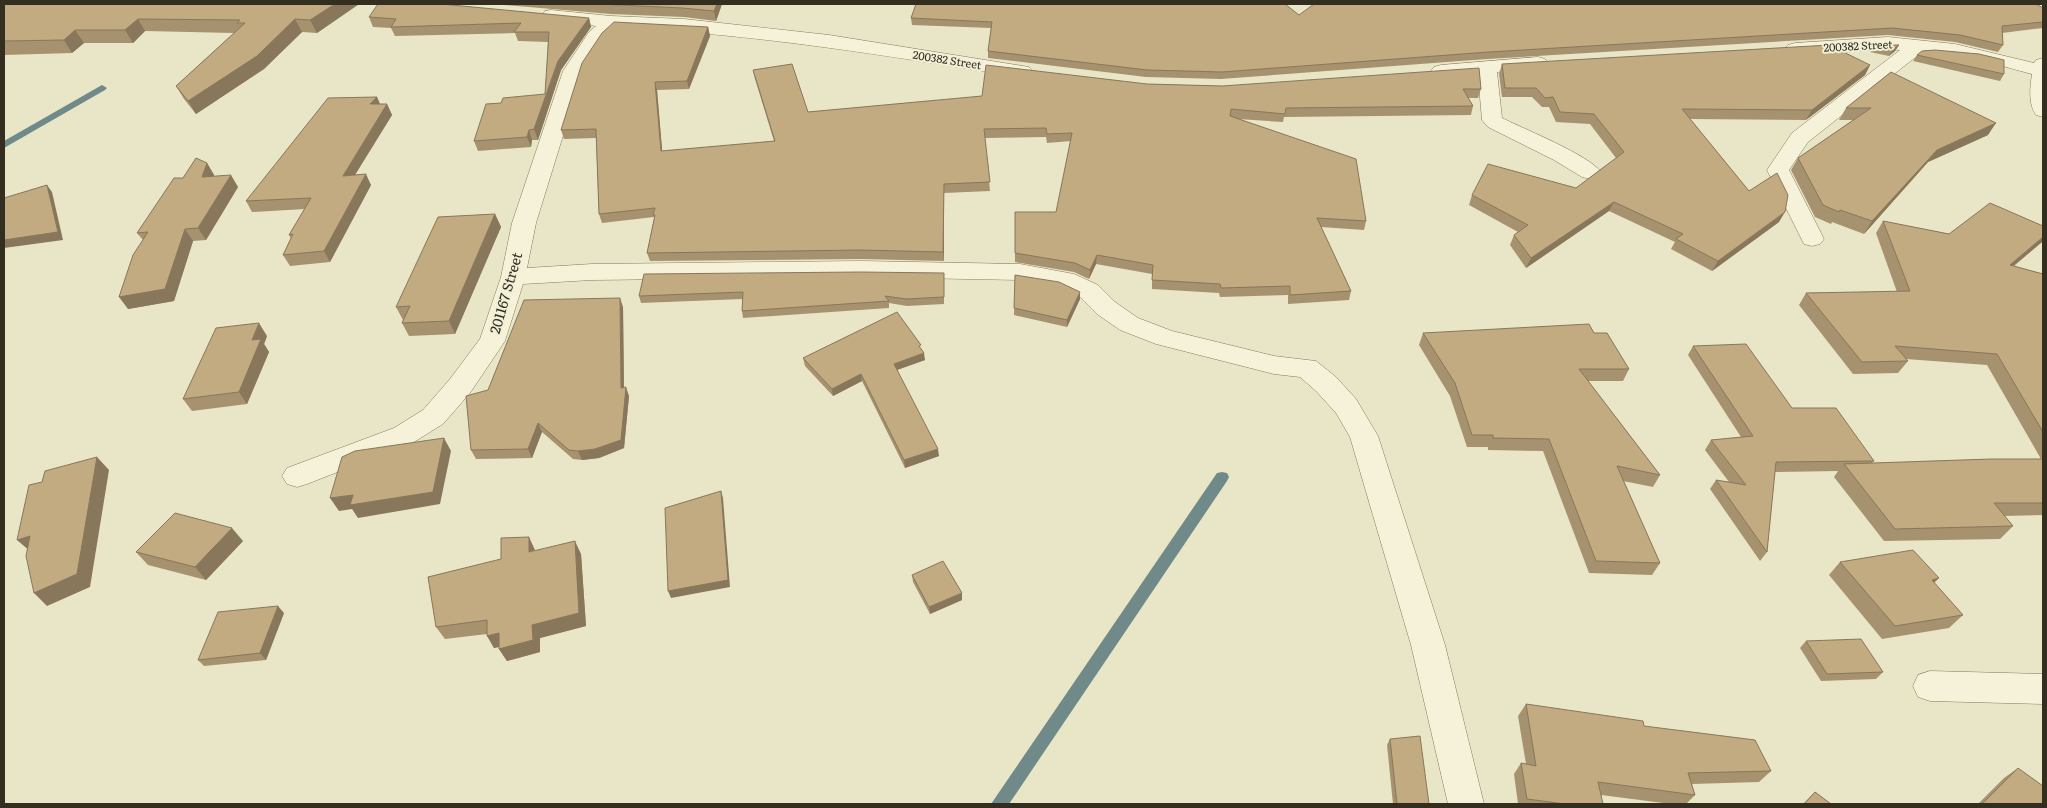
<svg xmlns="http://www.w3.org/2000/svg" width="2047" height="808" font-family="Literata,serif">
<rect width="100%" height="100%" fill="#e9e6c7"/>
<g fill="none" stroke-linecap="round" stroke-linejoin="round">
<g fill="#6f8a89" fill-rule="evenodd">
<path d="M 102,85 L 107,88 L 105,90 L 4,148 L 4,141 Z"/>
<path d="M 1222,472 L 1227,473 L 1229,477 L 1227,481 L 1009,804 L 991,804 L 1217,473 Z"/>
</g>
<defs>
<g id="minor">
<path d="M 551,10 L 611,16 L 684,19 L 829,35 L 1029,67 L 1032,71 L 1029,75 L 1022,77 C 887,56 752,33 616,28 L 603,40 L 583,71 L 536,223 L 527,268 L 592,264 L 861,261 L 1020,264 L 1074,274 L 1098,285 L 1115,302 L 1138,318 L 1172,331 L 1274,356 L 1316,361 L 1336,377 L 1356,399 L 1378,436 L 1445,645 L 1484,804 L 1448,804 L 1411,645 L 1350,437 L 1336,413 L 1316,391 L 1300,377 L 1274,374 L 1156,344 L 1120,330 L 1097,314 L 1080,297 L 1059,287 L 1020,280 L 861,277 L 592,280 L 523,284 L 505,341 L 470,393 L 443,424 L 414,442 L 307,484 L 297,487 L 287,484 L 282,476 L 287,468 L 394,428 L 423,410 L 450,379 L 480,339 L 501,277 L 512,223 L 563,71 L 589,32 L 596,26 L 545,19 L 542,15 L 545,11 Z"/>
<path d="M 1888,37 L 1955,44 L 2034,63 L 2036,60 L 2043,58 L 2043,117 L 2036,115 C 2028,104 2030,87 2032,74 C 1996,65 1954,49 1917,56 L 1808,142 L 1789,170 L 1824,239 L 1820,244 L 1812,246 L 1804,244 L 1767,170 L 1792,133 L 1900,50 L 1888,49 L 1795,55 L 1788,53 L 1785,49 L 1788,45 L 1795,43 Z"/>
<path d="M 1538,57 L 1545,59 L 1548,63 L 1545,67 L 1497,72 L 1502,118 C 1524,129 1589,155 1601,172 L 1598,177 L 1590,179 L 1582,177 L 1554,160 L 1488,127 L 1482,120 L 1478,74 L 1441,77 L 1434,75 L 1431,71 L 1434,67 L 1441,65 Z"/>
<path d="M 1930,671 L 2043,674 L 2043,704 L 1930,701 L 1918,697 L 1913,686 L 1918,675 Z"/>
</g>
</defs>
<use href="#minor" stroke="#82795e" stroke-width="1"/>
<use href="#minor" fill="#f5f2d9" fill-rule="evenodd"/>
</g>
<g fill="#a7926f">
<path d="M 4,4 L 359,4 L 317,33 L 302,32 L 264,69 L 196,114 L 184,99 L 176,86 L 234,33 L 145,31 L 133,43 L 84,43 L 72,53 L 4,55 Z"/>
<path d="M 493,4 L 722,4 L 716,21 L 684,17 L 611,14 Z"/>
<path d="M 2043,8 L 2043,28 L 2002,33 L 2003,45 L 1998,52 L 1955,42 L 1888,35 L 1487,59 L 1221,79 L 1146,77 L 988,58 L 988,51 L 991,28 L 912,25 L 911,18 Z"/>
<path d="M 369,17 L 589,18 L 591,27 L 561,70 L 538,140 L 532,140 L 531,147 L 478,151 L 474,141 L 501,103 L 545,94 L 548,42 L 518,41 L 515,33 L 395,36 L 391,28 L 373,27 Z"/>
<path d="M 708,27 L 710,36 L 689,89 L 657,90 L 662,151 L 774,141 L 755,79 L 753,70 L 808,112 L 1147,84 L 1222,86 L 1481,89 L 1478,98 L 1468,98 L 1473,106 L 1471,115 L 1284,117 L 1283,122 L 1238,119 L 1366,221 L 1364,230 L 1321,227 L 1351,291 L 1349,300 L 1288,304 L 1288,295 L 1220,297 L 1219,293 L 1152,289 L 1152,274 L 1096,264 L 1089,279 L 1074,272 L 1015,262 L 1015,212 L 1056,212 L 1071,141 L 1047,143 L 1046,137 L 985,138 L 990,191 L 944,193 L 944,261 L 861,259 L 650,261 L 647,253 L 654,219 L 654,217 L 602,223 L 599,214 L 596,138 L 564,139 L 561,130 Z"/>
<path d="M 1874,45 L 1899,45 L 1895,51 L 1889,56 L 1870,52 Z"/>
<path d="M 1917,55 L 2004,74 L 2000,81 L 1913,61 Z"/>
<path d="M 1502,64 L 1870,65 L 1865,75 L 1806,120 L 1690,119 L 1749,191 L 1779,222 L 1712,271 L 1671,249 L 1675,242 L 1609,211 L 1526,268 L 1510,245 L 1514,235 L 1518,232 L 1469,205 L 1472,195 L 1576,188 L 1616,158 L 1590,124 L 1556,122 L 1549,107 L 1542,107 L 1532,97 L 1502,97 L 1499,74 Z"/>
<path d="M 1891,72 L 1988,135 L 1928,162 L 1864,234 L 1832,222 L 1831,224 L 1815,217 L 1791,170 L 1798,158 L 1853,120 L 1839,120 L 1846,108 Z"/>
<path d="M 377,97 L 380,104 L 387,104 L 392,115 L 355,175 L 371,185 L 330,262 L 290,266 L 283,255 L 291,238 L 289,235 L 305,209 L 252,212 L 246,201 Z"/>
<path d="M 207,163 L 214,175 L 214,176 L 238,187 L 206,240 L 193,241 L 174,301 L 128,309 L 143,240 L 137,233 L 183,178 Z"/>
<path d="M 495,214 L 501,227 L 455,334 L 409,336 L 402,323 L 403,320 L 396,307 Z"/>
<path d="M 1883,221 L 1949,234 L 2042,242 L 2014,266 L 2043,274 L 2043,515 L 2004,516 L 2013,526 L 2000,539 L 1884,541 L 1834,477 L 1838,471 L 1775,472 L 1767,552 L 1760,561 L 1710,489 L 1716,480 L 1729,482 L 1705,450 L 1711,440 L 1741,437 L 1688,355 L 1693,346 L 1792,408 L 1874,461 L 1872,463 L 2041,459 L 1987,365 L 1906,359 L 1908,361 L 1898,373 L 1853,374 L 1799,305 L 1806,293 L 1897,292 L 1876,233 Z"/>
<path d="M 944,273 L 944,304 L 907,306 L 889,303 L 889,308 L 743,318 L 742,311 L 743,299 L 641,303 L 639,296 Z"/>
<path d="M 1015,275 L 1080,299 L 1067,327 L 1014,315 Z"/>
<path d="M 623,307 L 624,387 L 629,396 L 624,448 L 599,458 L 582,460 L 573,459 L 542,432 L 532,458 L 476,459 L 471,450 L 488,390 Z"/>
<path d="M 1423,333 L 1594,333 L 1629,369 L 1623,381 L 1588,381 L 1660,475 L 1653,487 L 1623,481 L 1660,563 L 1652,575 L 1589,573 L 1543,451 L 1488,450 L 1488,447 L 1467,447 L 1450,396 L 1419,345 Z"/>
<path d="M 267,336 L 264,344 L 269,352 L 247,404 L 192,411 L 183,399 Z"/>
<path d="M 921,349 L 925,360 L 897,370 L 939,456 L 905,468 L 862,381 L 833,396 L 805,366 L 803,358 Z"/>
<path d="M 243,541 L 206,580 L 148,565 L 136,552 Z"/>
<path d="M 535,551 L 581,554 L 586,626 L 540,638 L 540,652 L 507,661 L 499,649 L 499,647 L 494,648 L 487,634 L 445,639 L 436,627 Z"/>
<path d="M 1840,562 L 1934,583 L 1963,615 L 1949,628 L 1882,639 L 1829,575 Z"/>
<path d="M 912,575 L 962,600 L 930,614 L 913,582 Z"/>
<path d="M 284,613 L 266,660 L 204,666 L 198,660 Z"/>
<path d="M 1806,641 L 1883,672 L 1876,679 L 1821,681 L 1800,648 Z"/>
<path d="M 1526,704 L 1644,726 L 1771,771 L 1759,782 L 1692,784 L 1695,795 L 1686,804 L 1671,804 L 1601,795 L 1603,804 L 1518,804 L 1514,774 L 1521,763 L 1526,764 L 1518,716 Z"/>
<path d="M 1390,739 L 1429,804 L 1393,804 L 1387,745 Z"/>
<path d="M 2018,768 L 2043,804 L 1978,804 L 2004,778 Z"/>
<path d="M 1815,792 L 1831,804 L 1803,804 Z"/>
</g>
<g fill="#88775a">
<path d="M 335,4 L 359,4 L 317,33 L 310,20 Z"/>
<path d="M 717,4 L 722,4 L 716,21 L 714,11 Z"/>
<path d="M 589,18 L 591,27 L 561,70 L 538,140 L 534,129 L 558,61 Z"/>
<path d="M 138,19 L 145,31 L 133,43 L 125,30 Z"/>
<path d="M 295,19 L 302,32 L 264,69 L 196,114 L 188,101 Z"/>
<path d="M 708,27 L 710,36 L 689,89 L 687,81 Z"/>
<path d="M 75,30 L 84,43 L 72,53 L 64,40 Z"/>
<path d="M 1899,45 L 1895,51 L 1889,56 L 1893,49 Z"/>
<path d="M 1870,65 L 1865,75 L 1806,120 L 1812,110 Z"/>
<path d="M 655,82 L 657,90 L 663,160 L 661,151 Z"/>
<path d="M 377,97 L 381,107 L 370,104 Z"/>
<path d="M 387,104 L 392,115 L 348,186 L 343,176 Z"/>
<path d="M 1996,123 L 1988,135 L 1928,162 L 1864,234 L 1872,221 L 1937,150 Z"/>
<path d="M 529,130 L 532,140 L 531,147 L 527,137 Z"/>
<path d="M 207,163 L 214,175 L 210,188 L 202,177 Z"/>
<path d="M 366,174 L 371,185 L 330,262 L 324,251 Z"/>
<path d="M 231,175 L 238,187 L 206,240 L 198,228 Z"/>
<path d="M 944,184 L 944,261 L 943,252 Z"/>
<path d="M 47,185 L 52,192 L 63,240 L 4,248 L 4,240 Z"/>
<path d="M 1614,202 L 1609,211 L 1526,268 L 1531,258 Z"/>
<path d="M 1785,212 L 1779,222 L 1712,271 L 1718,261 Z"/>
<path d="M 495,214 L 501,227 L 455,334 L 449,321 Z"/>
<path d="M 185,229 L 193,241 L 174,301 L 128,309 L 119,297 Z"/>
<path d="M 2043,237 L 2043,241 L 2042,242 L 2001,276 L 2010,265 Z"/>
<path d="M 1097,255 L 1096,264 L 1089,279 L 1090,270 Z"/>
<path d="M 1080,292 L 1080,299 L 1067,327 L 1067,320 Z"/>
<path d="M 620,298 L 623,307 L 624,397 L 621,388 Z"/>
<path d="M 259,323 L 267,336 L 264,344 L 269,352 L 247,404 L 239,392 L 252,340 Z"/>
<path d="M 924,353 L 925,360 L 894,371 L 894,364 Z"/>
<path d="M 861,374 L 862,381 L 833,396 L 832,389 Z"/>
<path d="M 626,387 L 629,396 L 624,448 L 599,458 L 582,460 L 578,451 Z"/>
<path d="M 538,423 L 542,432 L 532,458 L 528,449 Z"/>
<path d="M 444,438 L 451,451 L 440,504 L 358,518 L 352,509 L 339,511 L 330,498 Z"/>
<path d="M 938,449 L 939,456 L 905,468 L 904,460 Z"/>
<path d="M 97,457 L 109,470 L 90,587 L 47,606 L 34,593 Z"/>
<path d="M 721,491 L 723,498 L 730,587 L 671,598 L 668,591 Z"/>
<path d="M 232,528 L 243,541 L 206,580 L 195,567 Z"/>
<path d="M 30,536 L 31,552 L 17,540 Z"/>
<path d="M 529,537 L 535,550 L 529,552 Z"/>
<path d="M 575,541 L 581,554 L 586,626 L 540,638 L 540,652 L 507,661 L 499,649 L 532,625 Z"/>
<path d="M 1939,578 L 1926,591 L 1932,580 Z"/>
<path d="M 962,593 L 962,600 L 930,614 L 929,607 Z"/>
<path d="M 278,606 L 284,613 L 266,660 L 260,653 Z"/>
<path d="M 499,633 L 507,645 L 494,648 L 487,636 Z"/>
</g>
<g fill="#c2aa81" stroke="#88775a">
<path d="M 4,4 L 335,4 L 310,20 L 295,19 L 257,56 L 188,101 L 176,86 L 245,23 L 237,23 L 240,20 L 138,19 L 125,30 L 75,30 L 64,40 L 4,41 Z"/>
<path d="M 378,4 L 441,4 L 589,18 L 558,61 L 534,129 L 529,130 L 527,137 L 474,141 L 486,104 L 501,103 L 503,98 L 545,94 L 549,32 L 514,32 L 521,23 L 391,27 L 396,19 L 369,17 Z"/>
<path d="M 598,4 L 717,4 L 714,11 L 682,8 Z"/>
<path d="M 916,4 L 1285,4 L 1299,15 L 1314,4 L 2036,4 L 2043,8 L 2043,22 L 2002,26 L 2003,45 L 1960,35 L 1892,28 L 1489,52 L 1222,72 L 1147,70 L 988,51 L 992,22 L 911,18 Z"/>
<path d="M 614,22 L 708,27 L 687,81 L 655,82 L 661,151 L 775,141 L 753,70 L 792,64 L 808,112 L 982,96 L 986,65 L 1147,84 L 1222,86 L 1479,68 L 1481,89 L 1463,89 L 1473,106 L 1286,108 L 1285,114 L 1231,109 L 1230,116 L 1356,159 L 1366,221 L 1317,218 L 1351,291 L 1290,295 L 1290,286 L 1221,288 L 1220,284 L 1152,280 L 1153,265 L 1097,255 L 1090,270 L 1075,263 L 1015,253 L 1015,212 L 1056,212 L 1072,133 L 1047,134 L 1046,128 L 984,129 L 990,182 L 944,184 L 943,252 L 860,250 L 647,253 L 655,215 L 653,215 L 655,208 L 599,214 L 596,129 L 561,130 L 582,63 L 602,33 Z"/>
<path d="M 1829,45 L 1870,65 L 1812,110 L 1682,109 L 1749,191 L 1777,173 L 1788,195 L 1785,212 L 1718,261 L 1676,239 L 1683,234 L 1614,202 L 1531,258 L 1514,235 L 1528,225 L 1472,195 L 1488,164 L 1576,188 L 1624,152 L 1594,114 L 1560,112 L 1553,97 L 1545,98 L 1536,88 L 1505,88 L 1502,64 Z"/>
<path d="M 1874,45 L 1899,45 L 1893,49 Z"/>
<path d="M 1935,50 L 1979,54 L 2004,60 L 2004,74 L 1917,55 L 1922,51 Z"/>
<path d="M 1891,72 L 1996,123 L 1937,150 L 1872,221 L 1840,210 L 1839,212 L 1823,205 L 1798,158 L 1871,108 L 1846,108 Z"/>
<path d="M 377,97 L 370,104 L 387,104 L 343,176 L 366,174 L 324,251 L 283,255 L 293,234 L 289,235 L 311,198 L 246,201 L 328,98 Z"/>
<path d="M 196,158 L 207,163 L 202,177 L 231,175 L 198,228 L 185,229 L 165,289 L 119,297 L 133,255 L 148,232 L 137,233 L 174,178 L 183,178 Z"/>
<path d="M 47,185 L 58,232 L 4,240 L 4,198 Z"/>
<path d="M 1990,203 L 2043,226 L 2043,237 L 2010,265 L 2043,274 L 2043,432 L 1997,354 L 1895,346 L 1908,361 L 1862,362 L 1806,293 L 1910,291 L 1883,221 L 1949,234 Z"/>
<path d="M 495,214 L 449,321 L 402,323 L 410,306 L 396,307 L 438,217 Z"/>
<path d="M 860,272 L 944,273 L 944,297 L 906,299 L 885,296 L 889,301 L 742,311 L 743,292 L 639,296 L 644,274 Z"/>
<path d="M 1015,275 L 1059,282 L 1080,292 L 1067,320 L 1014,308 Z"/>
<path d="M 620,298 L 621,388 L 626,387 L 621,440 L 595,449 L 578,451 L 569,450 L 538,423 L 528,449 L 471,450 L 466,396 L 488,390 L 524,300 Z"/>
<path d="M 897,312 L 921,345 L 919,346 L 924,353 L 894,364 L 938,449 L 904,460 L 861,374 L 832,389 L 803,358 Z"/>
<path d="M 259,323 L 252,340 L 261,339 L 239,392 L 183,399 L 216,328 Z"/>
<path d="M 1589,324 L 1594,333 L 1607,333 L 1629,369 L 1579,369 L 1660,475 L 1617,466 L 1660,563 L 1596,561 L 1549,439 L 1493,438 L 1493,435 L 1472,435 L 1455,383 L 1423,333 Z"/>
<path d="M 1746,344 L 1792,408 L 1836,408 L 1874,461 L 1776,462 L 1767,552 L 1716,480 L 1746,485 L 1711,440 L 1753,436 L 1693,346 Z"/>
<path d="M 444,438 L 433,492 L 350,505 L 353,495 L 330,498 L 342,457 L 355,451 Z"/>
<path d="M 97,457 L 77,574 L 34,593 L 26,556 L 30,536 L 17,540 L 29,485 L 42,482 L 45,471 Z"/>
<path d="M 1991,459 L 2043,459 L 2043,503 L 1994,503 L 2013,526 L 1895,529 L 1844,464 Z"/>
<path d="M 721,491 L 728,580 L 668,591 L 665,508 Z"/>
<path d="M 175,513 L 232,528 L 195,567 L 136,552 Z"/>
<path d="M 529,537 L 529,552 L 575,541 L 579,613 L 532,625 L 533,640 L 499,649 L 499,633 L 487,636 L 487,620 L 436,627 L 428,577 L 501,559 L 501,538 Z"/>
<path d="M 1913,550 L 1939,578 L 1932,580 L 1963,615 L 1895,626 L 1840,562 Z"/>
<path d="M 943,561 L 962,593 L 929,607 L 912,575 Z"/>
<path d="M 278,606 L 260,653 L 198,660 L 218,612 Z"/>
<path d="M 1861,639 L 1883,672 L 1827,674 L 1806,641 Z"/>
<path d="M 1526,704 L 1643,721 L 1644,726 L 1755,740 L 1771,771 L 1688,773 L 1695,795 L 1598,782 L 1603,804 L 1565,804 L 1527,799 L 1521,763 L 1536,766 Z"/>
<path d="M 1420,736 L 1429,804 L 1397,804 L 1390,739 Z"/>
<path d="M 2018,768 L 2043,786 L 2043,804 L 1982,804 Z"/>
<path d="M 1815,792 L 1831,804 L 1804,804 Z"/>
</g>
<g text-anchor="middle" stroke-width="4" stroke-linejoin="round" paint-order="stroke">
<g font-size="11" fill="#342e20" stroke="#f1efd6">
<text transform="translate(1858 46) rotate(-3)" y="4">200382 Street</text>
<text transform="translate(947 60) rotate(9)" y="4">200382 Street</text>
</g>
<g font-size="14" fill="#342e20" stroke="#f1efd6">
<text transform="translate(506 293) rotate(-74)" y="5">201167 Street</text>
</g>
</g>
<rect width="2047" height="808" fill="none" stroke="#342e20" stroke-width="10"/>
</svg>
